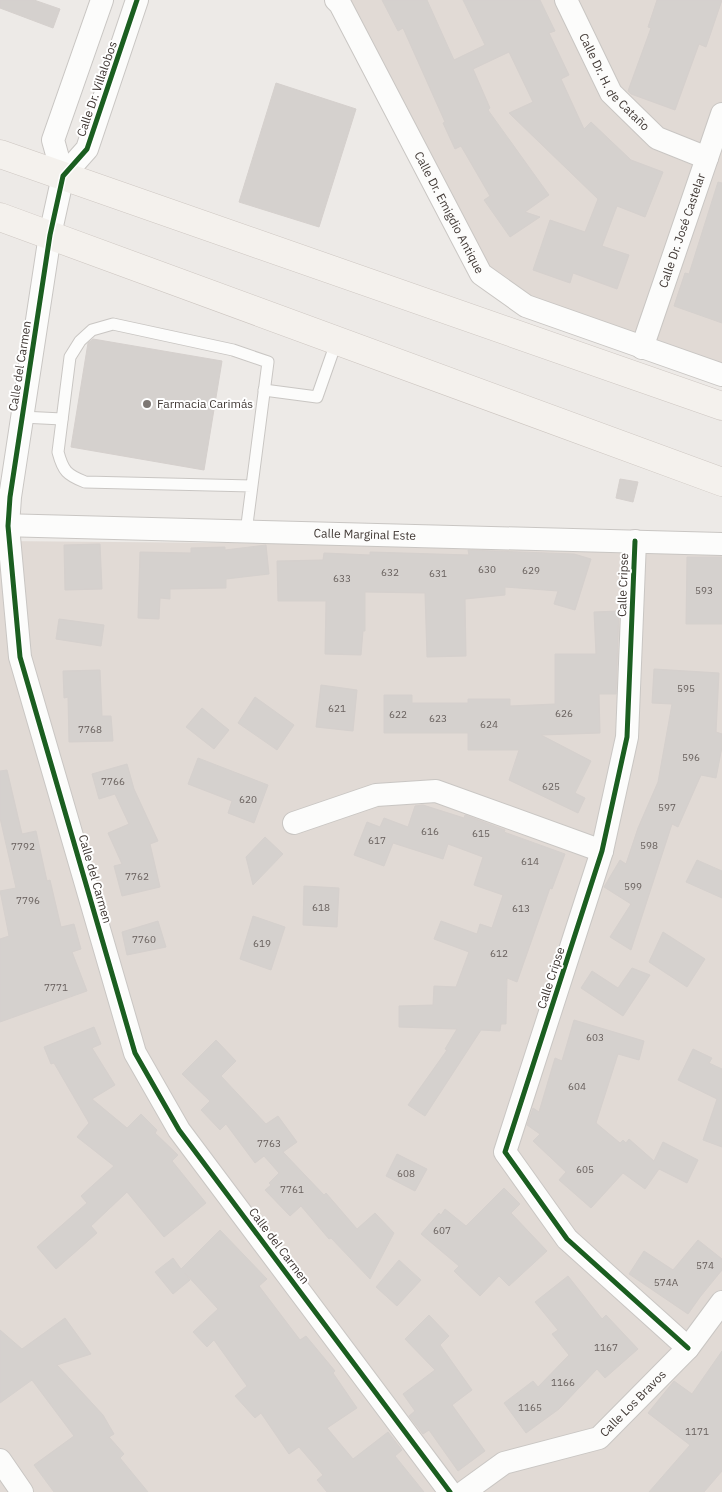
<svg xmlns="http://www.w3.org/2000/svg" width="722" height="1492" font-family="'IBM Plex Sans',sans-serif">
<rect width="100%" height="100%" fill="#edeae7"/>
<g fill="#e1dad5">
<path d="M 336,0 L 722,0 L 722,375 L 642,348 L 481,274 Z"/>
<path d="M 0,541 L 581,546 L 722,553 L 722,1492 L 0,1492 Z"/>
</g>
<g fill="#d5d1ce" stroke="#d5d0cd">
<path d="M 0,0 L 34,0 L 60,9 L 53,28 L 0,8 Z"/>
<path d="M 382,0 L 427,0 L 454,60 L 485,45 L 463,0 L 540,0 L 555,31 L 549,33 L 569,75 L 561,79 L 584,129 L 591,122 L 631,160 L 663,172 L 645,217 L 617,206 L 602,246 L 629,255 L 617,289 L 573,273 L 570,283 L 533,270 L 550,220 L 585,232 L 598,199 L 509,113 L 533,102 L 509,52 L 473,69 L 490,108 L 488,110 L 549,195 L 525,212 L 540,217 L 510,237 L 484,200 L 490,196 L 461,146 L 455,149 L 443,123 L 445,122 L 403,28 L 398,31 Z"/>
<path d="M 657,0 L 722,0 L 706,47 L 699,44 L 675,110 L 631,94 L 628,91 L 651,28 L 648,27 Z"/>
<path d="M 276,83 L 356,109 L 319,227 L 239,202 Z"/>
<path d="M 718,182 L 722,183 L 722,323 L 674,306 L 685,273 L 689,274 Z"/>
<path d="M 93,339 L 222,361 L 204,470 L 71,447 L 88,343 Z"/>
<path d="M 620,479 L 638,482 L 633,502 L 616,498 Z"/>
<path d="M 100,544 L 102,589 L 65,590 L 64,545 Z"/>
<path d="M 266,545 L 269,574 L 226,579 L 226,588 L 170,589 L 170,599 L 160,598 L 159,619 L 138,618 L 140,552 L 191,553 L 191,548 L 225,547 L 225,550 Z"/>
<path d="M 468,550 L 574,554 L 591,559 L 575,610 L 554,604 L 558,591 L 505,587 L 505,595 L 465,599 L 466,656 L 427,657 L 425,593 L 365,592 L 365,631 L 363,631 L 361,655 L 325,654 L 326,601 L 278,601 L 277,561 L 323,560 L 324,553 L 370,555 L 370,552 L 469,555 Z"/>
<path d="M 687,557 L 722,557 L 722,624 L 686,624 Z"/>
<path d="M 619,611 L 616,694 L 599,694 L 600,733 L 541,735 L 591,761 L 575,793 L 585,798 L 578,813 L 509,780 L 519,750 L 468,750 L 468,733 L 384,733 L 384,695 L 412,695 L 412,703 L 468,703 L 468,699 L 510,699 L 510,706 L 555,704 L 555,654 L 596,654 L 594,612 Z"/>
<path d="M 59,619 L 104,625 L 101,646 L 56,639 Z"/>
<path d="M 654,669 L 719,673 L 716,732 L 722,734 L 722,747 L 716,778 L 701,775 L 678,827 L 672,824 L 631,950 L 610,937 L 631,904 L 604,887 L 620,860 L 626,864 L 638,828 L 658,782 L 672,704 L 652,703 Z"/>
<path d="M 100,670 L 102,716 L 111,716 L 113,741 L 69,742 L 68,697 L 64,698 L 63,671 Z"/>
<path d="M 321,685 L 357,690 L 353,731 L 316,727 Z"/>
<path d="M 255,697 L 294,725 L 277,750 L 238,723 Z"/>
<path d="M 202,708 L 229,730 L 214,749 L 186,727 Z"/>
<path d="M 198,758 L 268,785 L 254,823 L 228,813 L 232,801 L 188,784 Z"/>
<path d="M 127,764 L 134,789 L 158,841 L 150,844 L 160,887 L 122,896 L 114,866 L 122,864 L 108,833 L 129,824 L 115,794 L 99,799 L 92,774 Z"/>
<path d="M 7,770 L 22,834 L 36,831 L 47,881 L 50,880 L 61,927 L 74,924 L 81,949 L 72,952 L 87,991 L 0,1022 L 0,939 L 9,936 L 0,891 L 16,888 L 0,818 L 0,771 Z"/>
<path d="M 423,805 L 464,818 L 465,815 L 505,830 L 504,832 L 565,854 L 552,889 L 550,888 L 517,982 L 507,978 L 506,1024 L 501,1024 L 500,1031 L 481,1030 L 425,1116 L 408,1105 L 447,1050 L 445,1049 L 457,1029 L 399,1027 L 399,1006 L 433,1005 L 434,986 L 456,987 L 469,952 L 434,939 L 441,921 L 477,934 L 480,924 L 492,928 L 503,895 L 474,885 L 483,857 L 448,844 L 443,859 L 393,843 L 384,866 L 354,855 L 367,822 L 380,827 L 384,818 L 408,827 L 415,806 Z"/>
<path d="M 265,837 L 283,854 L 253,885 L 246,857 Z"/>
<path d="M 697,860 L 722,871 L 722,898 L 686,882 Z"/>
<path d="M 304,886 L 339,888 L 337,927 L 303,925 Z"/>
<path d="M 253,916 L 285,927 L 271,970 L 240,959 Z"/>
<path d="M 158,921 L 166,947 L 127,955 L 122,932 Z"/>
<path d="M 663,932 L 705,959 L 687,987 L 649,962 Z"/>
<path d="M 632,968 L 650,975 L 623,1016 L 581,988 L 592,971 L 618,988 Z"/>
<path d="M 574,1020 L 644,1041 L 639,1060 L 618,1054 L 596,1123 L 620,1143 L 623,1140 L 626,1143 L 629,1139 L 654,1161 L 663,1142 L 698,1160 L 687,1183 L 659,1169 L 645,1189 L 623,1173 L 591,1208 L 559,1180 L 566,1172 L 533,1141 L 540,1134 L 527,1125 L 533,1108 L 539,1112 L 555,1058 L 562,1061 Z"/>
<path d="M 94,1027 L 101,1044 L 92,1048 L 115,1085 L 92,1099 L 127,1128 L 141,1114 L 157,1130 L 155,1133 L 178,1155 L 172,1161 L 206,1203 L 164,1237 L 127,1192 L 91,1226 L 97,1233 L 56,1269 L 37,1247 L 87,1203 L 81,1196 L 114,1166 L 77,1137 L 89,1123 L 54,1063 L 51,1064 L 44,1047 Z"/>
<path d="M 216,1040 L 236,1061 L 221,1076 L 266,1124 L 278,1116 L 297,1142 L 283,1152 L 324,1195 L 326,1193 L 357,1229 L 375,1213 L 394,1233 L 370,1279 L 331,1238 L 329,1239 L 301,1206 L 290,1216 L 265,1190 L 271,1185 L 269,1183 L 279,1173 L 264,1156 L 255,1163 L 226,1124 L 220,1130 L 201,1110 L 210,1101 L 182,1074 Z"/>
<path d="M 693,1049 L 712,1058 L 709,1063 L 722,1069 L 722,1147 L 703,1140 L 717,1099 L 678,1080 Z"/>
<path d="M 397,1154 L 427,1169 L 415,1191 L 386,1176 Z"/>
<path d="M 504,1188 L 520,1204 L 511,1213 L 547,1251 L 509,1286 L 499,1276 L 480,1296 L 454,1271 L 459,1266 L 421,1234 L 439,1213 L 441,1215 L 445,1209 L 466,1226 Z"/>
<path d="M 220,1230 L 267,1279 L 259,1286 L 300,1340 L 306,1336 L 335,1371 L 333,1373 L 357,1408 L 327,1428 L 353,1459 L 388,1432 L 402,1450 L 395,1456 L 424,1492 L 327,1492 L 317,1480 L 323,1475 L 299,1447 L 289,1454 L 261,1413 L 255,1418 L 235,1396 L 247,1386 L 214,1340 L 207,1347 L 193,1332 L 218,1309 L 185,1273 L 190,1280 L 173,1294 L 155,1272 L 173,1258 L 181,1269 Z"/>
<path d="M 698,1240 L 722,1259 L 722,1270 L 700,1297 L 688,1314 L 629,1274 L 644,1251 L 673,1270 Z"/>
<path d="M 399,1260 L 421,1280 L 397,1306 L 376,1287 Z"/>
<path d="M 568,1276 L 602,1319 L 606,1315 L 638,1349 L 605,1378 L 597,1369 L 559,1409 L 526,1433 L 504,1403 L 533,1381 L 538,1387 L 569,1355 L 552,1334 L 558,1330 L 535,1302 Z"/>
<path d="M 429,1315 L 449,1336 L 440,1345 L 472,1390 L 452,1405 L 485,1451 L 458,1471 L 429,1430 L 423,1434 L 409,1416 L 415,1411 L 403,1394 L 435,1370 L 405,1339 Z"/>
<path d="M 65,1318 L 91,1354 L 57,1365 L 103,1415 L 114,1434 L 109,1437 L 124,1454 L 120,1458 L 148,1492 L 54,1492 L 34,1465 L 74,1436 L 32,1380 L 0,1403 L 0,1330 L 22,1349 Z"/>
<path d="M 722,1351 L 722,1471 L 704,1492 L 649,1492 L 690,1445 L 648,1413 L 674,1381 L 692,1394 Z"/>
</g>
<g fill="none" stroke-linecap="round" stroke-linejoin="round">
<defs>
<g id="lane">
<path d="M 264,390 L 317,397 L 337,340"/>
<path d="M 22,417 L 62,419"/>
<path d="M 246,532 C 253,475 261,419 268,362 L 233,350 L 113,324 L 92,330 L 80,341 L 70,357 L 58,452 C 63,471 67,475 85,482 L 252,486"/>
</g>
<g id="street">
<path d="M 137,0 L 87,149 L 63,176 L 50,235 L 10,497 L 8,526 L 20,657 L 135,1053 L 179,1130 L 450,1492"/>
<path id="s1" d="M 336,0 L 340,4 L 481,274 L 526,306 L 722,375"/>
<path id="s2" d="M 566,0 L 611,93 L 657,138 L 707,158"/>
<path d="M 63,176 L 53,140 L 102,0"/>
<path id="s3" d="M 642,348 L 722,114"/>
<path id="s4" d="M 0,525 L 722,544"/>
<path d="M 635,541 L 627,737 L 602,851 L 505,1152 L 567,1239 L 688,1348"/>
<path d="M 294,823 L 376,795 L 436,791 L 602,851"/>
<path d="M 0,1460 L 22,1492"/>
<path id="s5" d="M 464,1492 L 504,1463 L 599,1438 L 688,1348 L 722,1302"/>
</g>
<g id="secondary">
<path d="M 0,154 L 722,406"/>
<path d="M 0,217 L 722,482"/>
</g>
</defs>
<use href="#lane" stroke="#c9c6c3" stroke-width="13"/>
<use href="#street" stroke="#c9c6c3" stroke-width="24"/>
<use href="#secondary" stroke="#cdc6c1" stroke-width="29"/>
<use href="#lane" stroke="#fcfcfb" stroke-width="11"/>
<use href="#street" stroke="#fcfcfb" stroke-width="22"/>
<use href="#secondary" stroke="#f4f1ed" stroke-width="28"/>
<defs>
<g id="cycleway">
<path d="M 137,0 L 87,149 L 63,176 L 50,235 L 10,497 L 8,526 L 20,657 L 135,1053 L 179,1130 L 450,1492"/>
<path d="M 635,541 L 627,737 L 602,851 L 505,1152 L 567,1239 L 688,1348"/>
</g>
</defs>
<use href="#cycleway" stroke="#fff" stroke-width="8"/>
<use href="#cycleway" stroke="#1b5e20" stroke-width="5"/>
</g>
<circle fill="#7d7773" stroke="#fff" stroke-width="2" cx="147" cy="404" r="5"/>
<g text-anchor="middle" stroke-width="4" stroke-linejoin="round" paint-order="stroke">
<g font-size="10" fill="#68605d">
<text x="487" y="573">630</text>
<text x="531" y="574">629</text>
<text x="390" y="576">632</text>
<text x="438" y="577">631</text>
<text x="342" y="582">633</text>
<text x="704" y="594">593</text>
<text x="686" y="692">595</text>
<text x="337" y="712">621</text>
<text x="564" y="717">626</text>
<text x="398" y="718">622</text>
<text x="438" y="722">623</text>
<text x="489" y="728">624</text>
<text x="90" y="733">7768</text>
<text x="691" y="761">596</text>
<text x="113" y="785">7766</text>
<text x="551" y="790">625</text>
<text x="248" y="803">620</text>
<text x="667" y="811">597</text>
<text x="430" y="835">616</text>
<text x="481" y="837">615</text>
<text x="377" y="844">617</text>
<text x="649" y="849">598</text>
<text x="23" y="850">7792</text>
<text x="530" y="865">614</text>
<text x="137" y="880">7762</text>
<text x="633" y="890">599</text>
<text x="28" y="904">7796</text>
<text x="321" y="911">618</text>
<text x="521" y="912">613</text>
<text x="144" y="943">7760</text>
<text x="262" y="947">619</text>
<text x="499" y="957">612</text>
<text x="56" y="991">7771</text>
<text x="595" y="1041">603</text>
<text x="577" y="1090">604</text>
<text x="269" y="1147">7763</text>
<text x="585" y="1173">605</text>
<text x="406" y="1177">608</text>
<text x="292" y="1193">7761</text>
<text x="442" y="1234">607</text>
<text x="705" y="1269">574</text>
<text x="666" y="1286">574A</text>
<text x="606" y="1351">1167</text>
<text x="563" y="1386">1166</text>
<text x="530" y="1411">1165</text>
<text x="697" y="1435">1171</text>
</g>
<g font-size="12" fill="#413935" stroke="#fff">
<text dy="4" stroke="none"><textPath href="#s2" startOffset="96">Calle Dr. H. de Cataño</textPath></text>
<text transform="translate(97 89) rotate(-71)" y="4">Calle Dr. Villalobos</text>
<text dy="4" stroke="none"><textPath href="#s1" startOffset="241">Calle Dr. Emigdio Antique</textPath></text>
<text dy="4" stroke="none"><textPath href="#s3" startOffset="124">Calle Dr. José Castelar</textPath></text>
<text transform="translate(20 366) rotate(-81)" y="4">Calle del Carmen</text>
<text dy="4" stroke="none"><textPath href="#s4" startOffset="365">Calle Marginal Este</textPath></text>
<text transform="translate(623 585) rotate(-88)" y="4">Calle Cripse</text>
<text transform="translate(95 879) rotate(74)" y="4">Calle del Carmen</text>
<text transform="translate(551 978) rotate(-72)" y="4">Calle Cripse</text>
<text transform="translate(279 1246) rotate(53)" y="4">Calle del Carmen</text>
<text dy="4" stroke="none"><textPath href="#s5" startOffset="196">Calle Los Bravos</textPath></text>
</g>
<g font-size="12" fill="#413935" stroke="#fff" text-anchor="start">
<text x="157" y="408">Farmacia Carimás</text>
</g>
</g>
</svg>
